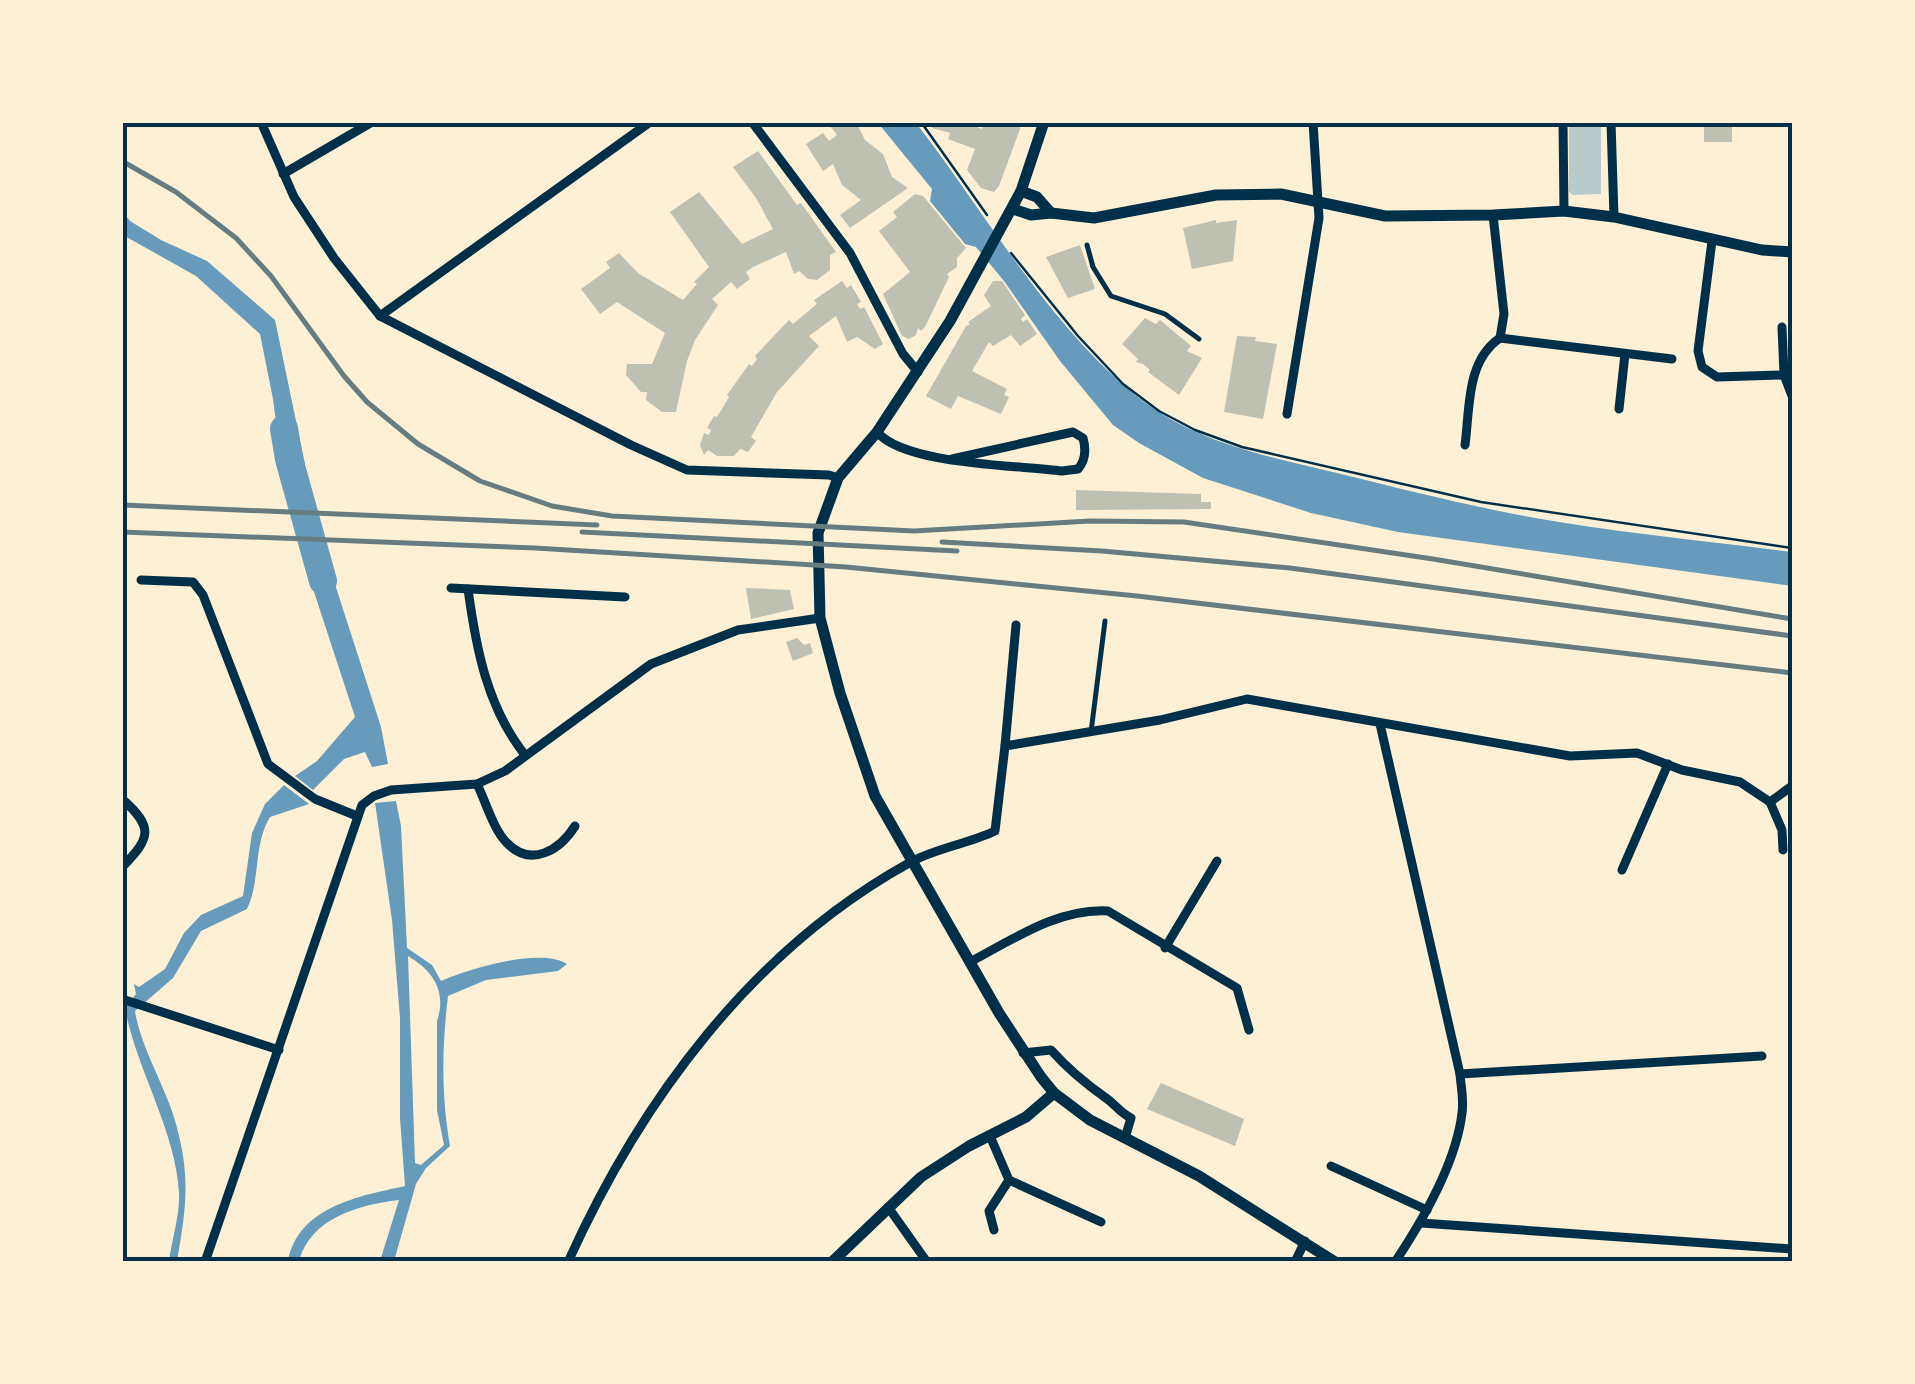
<svg xmlns="http://www.w3.org/2000/svg" width="1915" height="1384" font-family="'Source Sans 3',sans-serif">
<rect width="100%" height="100%" fill="#fdf0d5"/>
<path fill="#b9caca" d="M 1569,123 L 1601,123 L 1601,194 L 1573,195 L 1569,192 Z"/>
<g fill="#669bbc" fill-rule="evenodd">
<path d="M 878,123 L 916,123 C 985,212 1041,314 1128,389 C 1187,441 1262,455 1337,473 C 1390,486 1445,500 1499,511 C 1596,531 1695,539 1792,552 L 1792,586 L 1398,532 L 1311,513 L 1203,478 L 1139,443 L 1113,425 L 1060,361 L 1004,281 L 976,247 L 965,244 L 930,201 L 932,189 Z"/>
<path d="M 122,211 L 130,221 L 161,240 L 207,261 L 275,320 L 305,464 L 281,462 L 273,399 L 260,334 L 196,276 L 123,235 Z"/>
<path d="M 299,546 L 323,547 L 381,727 L 388,764 L 372,767 L 365,752 L 344,759 L 313,790 L 295,776 L 317,761 L 355,717 Z"/>
<path d="M 284,785 L 309,804 L 270,817 C 253,845 261,880 247,909 L 201,931 L 173,978 L 135,1011 C 140,1044 162,1081 173,1114 C 191,1172 187,1204 177,1261 L 169,1261 C 172,1239 180,1215 179,1193 C 176,1131 136,1069 125,1008 L 136,994 L 134,984 L 139,987 L 165,969 L 184,933 L 201,915 L 243,896 L 252,833 L 265,804 Z"/>
<path d="M 396,801 L 401,826 L 407,948 L 432,965 L 441,981 C 469,969 540,947 567,964 L 558,971 L 486,980 L 448,996 C 442,1046 441,1095 450,1146 L 426,1168 L 416,1184 L 394,1261 L 380,1261 L 399,1200 C 358,1205 311,1218 299,1261 L 288,1261 C 298,1207 359,1196 405,1186 L 400,1118 L 400,1018 L 392,920 L 375,803 ZM 408,956 C 433,971 447,991 437,1021 L 437,1110 L 444,1145 L 421,1165 L 415,1163 Z"/>
</g>
<g fill="none" stroke-linecap="round" stroke-linejoin="round">
<path stroke="#669bbc" stroke-width="28" d="M 284,429 L 289,459 L 323,581"/>
</g>
<g fill="#bec0b2">
<path d="M 827,122 L 856,122 L 865,140 L 883,154 L 892,177 L 908,188 L 850,228 L 840,215 L 861,200 L 842,185 L 833,164 L 823,171 L 806,144 L 823,133 L 829,141 L 837,135 Z"/>
<path d="M 931,122 L 965,122 L 982,129 L 984,122 L 1019,122 L 1020,129 L 999,186 L 994,192 L 981,188 L 967,170 L 975,149 L 948,139 L 950,133 L 932,128 Z"/>
<rect x="1704" y="127" width="28" height="15"/>
<path d="M 758,151 L 797,205 L 801,203 L 836,252 L 830,255 L 830,270 L 817,280 L 808,279 L 799,271 L 794,274 L 786,252 L 753,267 L 746,272 L 750,279 L 737,289 L 731,282 L 712,299 L 718,305 L 695,340 L 687,361 L 676,412 L 662,412 L 646,400 L 647,392 L 641,392 L 626,375 L 627,364 L 652,364 L 665,333 L 617,302 L 600,314 L 581,289 L 610,268 L 606,262 L 619,253 L 638,273 L 683,300 L 697,284 L 694,282 L 709,267 L 670,212 L 699,192 L 742,244 L 773,229 L 756,198 L 733,167 Z"/>
<path d="M 915,194 L 923,196 L 966,248 L 957,258 L 957,267 L 947,274 L 949,277 L 925,327 L 921,331 L 918,328 L 916,335 L 909,339 L 902,336 L 883,294 L 910,272 L 879,231 L 897,217 L 893,212 Z"/>
<path d="M 1216,220 L 1216,223 L 1237,220 L 1233,261 L 1192,269 L 1183,228 Z"/>
<path d="M 1080,245 L 1095,289 L 1068,298 L 1046,257 Z"/>
<path d="M 842,281 L 847,288 L 851,285 L 861,302 L 857,304 L 860,309 L 864,307 L 883,344 L 875,349 L 857,337 L 847,342 L 836,316 L 809,336 L 819,346 L 777,392 L 751,437 L 756,441 L 748,452 L 740,449 L 734,456 L 717,456 L 708,450 L 704,455 L 700,445 L 704,433 L 709,435 L 711,430 L 707,428 L 714,416 L 717,417 L 729,397 L 727,395 L 749,364 L 752,366 L 757,359 L 755,356 L 789,320 L 793,324 L 817,304 L 814,300 Z"/>
<path d="M 993,281 L 1002,281 L 1025,315 L 1021,319 L 1023,322 L 1027,319 L 1037,334 L 1020,346 L 1011,335 L 993,346 L 989,342 L 972,371 L 1007,389 L 1004,395 L 1009,397 L 1001,414 L 958,396 L 951,409 L 926,396 L 966,326 L 970,324 L 968,322 L 991,306 L 984,295 Z"/>
<path d="M 1145,318 L 1156,324 L 1160,320 L 1191,346 L 1187,351 L 1202,358 L 1179,395 L 1148,372 L 1150,370 L 1143,364 L 1136,362 L 1138,359 L 1122,344 Z"/>
<path d="M 1237,336 L 1256,337 L 1255,341 L 1277,344 L 1263,419 L 1224,412 Z"/>
<path d="M 1076,490 L 1201,494 L 1201,502 L 1211,502 L 1211,509 L 1076,510 Z"/>
<path d="M 746,588 L 790,590 L 794,609 L 751,619 Z"/>
<path d="M 797,638 L 804,645 L 810,643 L 813,653 L 793,661 L 786,642 Z"/>
<path d="M 1161,1083 L 1244,1119 L 1235,1146 L 1147,1109 Z"/>
</g>
<g fill="none" stroke-linecap="round" stroke-linejoin="round">
<g stroke="#003049" stroke-width="2.5">
<path d="M 921,122 L 987,215"/>
<path d="M 1011,253 L 1078,336 L 1123,384 L 1159,411 L 1195,430 L 1242,447 L 1481,502 L 1792,548"/>
</g>
<g stroke="#003049" stroke-width="5">
<path d="M 1087,245 L 1093,267 L 1111,296 L 1165,314 L 1199,339"/>
<path d="M 1091,732 L 1105,621"/>
</g>
<g stroke="#003049" stroke-width="9">
<path d="M 261,122 L 294,197 L 334,258 L 380,316 L 631,445 L 687,470 L 829,475 L 838,478"/>
<path d="M 752,122 L 850,253 L 903,354 L 918,372"/>
<path d="M 1563,122 L 1564,211"/>
<path d="M 1611,122 L 1614,217"/>
<path d="M 283,174 L 372,122"/>
<path d="M 1493,215 L 1504,314 L 1500,338"/>
<path d="M 1712,241 L 1698,351 L 1702,367 L 1717,377 L 1784,375"/>
<path d="M 380,316 L 650,122"/>
<path d="M 1782,327 L 1784,375 L 1792,396"/>
<path d="M 1500,338 L 1672,359"/>
<path d="M 1619,409 L 1625,354"/>
<path d="M 1287,414 L 1319,218 L 1313,122"/>
<path d="M 877,432 C 905,465 1017,465 1062,471 L 1078,469 C 1086,460 1086,449 1083,438 L 1073,432 L 952,459"/>
<path d="M 1465,445 C 1470,408 1466,361 1500,338"/>
<path d="M 141,580 L 193,582 L 203,595 L 268,764 L 315,799 L 357,816"/>
<path d="M 451,588 L 625,597"/>
<path d="M 468,589 C 476,648 487,707 525,755"/>
<path d="M 1380,724 L 1460,1074 C 1461,1087 1464,1100 1462,1113 C 1456,1164 1423,1220 1395,1262"/>
<path d="M 1005,746 L 1016,625"/>
<path d="M 477,784 C 486,802 493,829 507,843 C 531,868 560,850 575,826"/>
<path d="M 122,799 C 154,827 151,838 122,867"/>
<path d="M 1770,802 L 1782,830 L 1783,850"/>
<path d="M 1622,870 L 1668,764"/>
<path d="M 1165,948 L 1217,861"/>
<path d="M 970,962 C 1012,940 1058,908 1108,911 L 1237,988 L 1249,1030"/>
<path d="M 122,999 L 279,1050"/>
<path d="M 1023,1053 L 1051,1050 C 1068,1069 1086,1084 1106,1098 C 1116,1105 1119,1112 1131,1118 L 1125,1138"/>
<path d="M 1460,1074 L 1762,1056"/>
<path d="M 990,1136 L 1009,1180 L 1101,1222"/>
<path d="M 1331,1166 L 1427,1210"/>
<path d="M 888,1207 L 927,1262"/>
<path d="M 1421,1223 L 1792,1249"/>
<path d="M 994,1230 L 989,1211 L 1009,1180"/>
<path d="M 205,1262 L 362,805 L 374,796 L 391,790 L 477,784 L 505,771 L 651,664 L 738,630 L 820,618"/>
<path d="M 568,1262 C 641,1100 752,950 909,863 C 935,848 968,844 995,831 L 1005,746 L 1160,720 L 1247,699 L 1570,756 L 1637,753 L 1682,770 L 1740,782 L 1770,802 L 1792,786"/>
<path d="M 1295,1262 L 1305,1241"/>
</g>
<g stroke="#003049" stroke-width="11">
<path d="M 1044,122 L 1021,191 L 950,321 L 877,432 L 838,478 L 818,533 L 820,618 L 840,693 L 875,796 L 999,1013 L 1041,1077 L 1054,1093 L 1090,1120 L 1199,1176 L 1335,1262"/>
<path d="M 1021,191 L 1037,197 L 1051,213"/>
<path d="M 1013,209 L 1031,215 L 1051,213 L 1094,218 L 1216,195 L 1281,194 L 1385,216 L 1493,215 L 1564,211 L 1614,217 L 1762,250 L 1792,252"/>
<path d="M 832,1262 L 921,1177 L 969,1146 L 1026,1117 L 1054,1093"/>
</g>
<g stroke="#657d81" stroke-width="5">
<path d="M 122,161 L 176,192 L 236,238 L 271,276 L 344,376 L 367,402 L 418,444 L 480,481 L 552,506 L 612,516 L 914,531 L 1090,521 L 1184,522 L 1433,559 L 1792,619"/>
<path d="M 122,505 L 597,525"/>
<path d="M 122,532 L 535,548 L 846,567 L 1137,596 L 1792,673"/>
<path d="M 582,532 L 957,551"/>
<path d="M 942,542 L 1102,551 L 1290,568 L 1792,636"/>
</g>
</g>
<rect width="1915" height="1384" fill="none" stroke="#fdf0d5" stroke-width="250"/>
<rect x="125" y="125" width="1665" height="1134" fill="none" stroke="#003049" stroke-width="4"/>
</svg>
